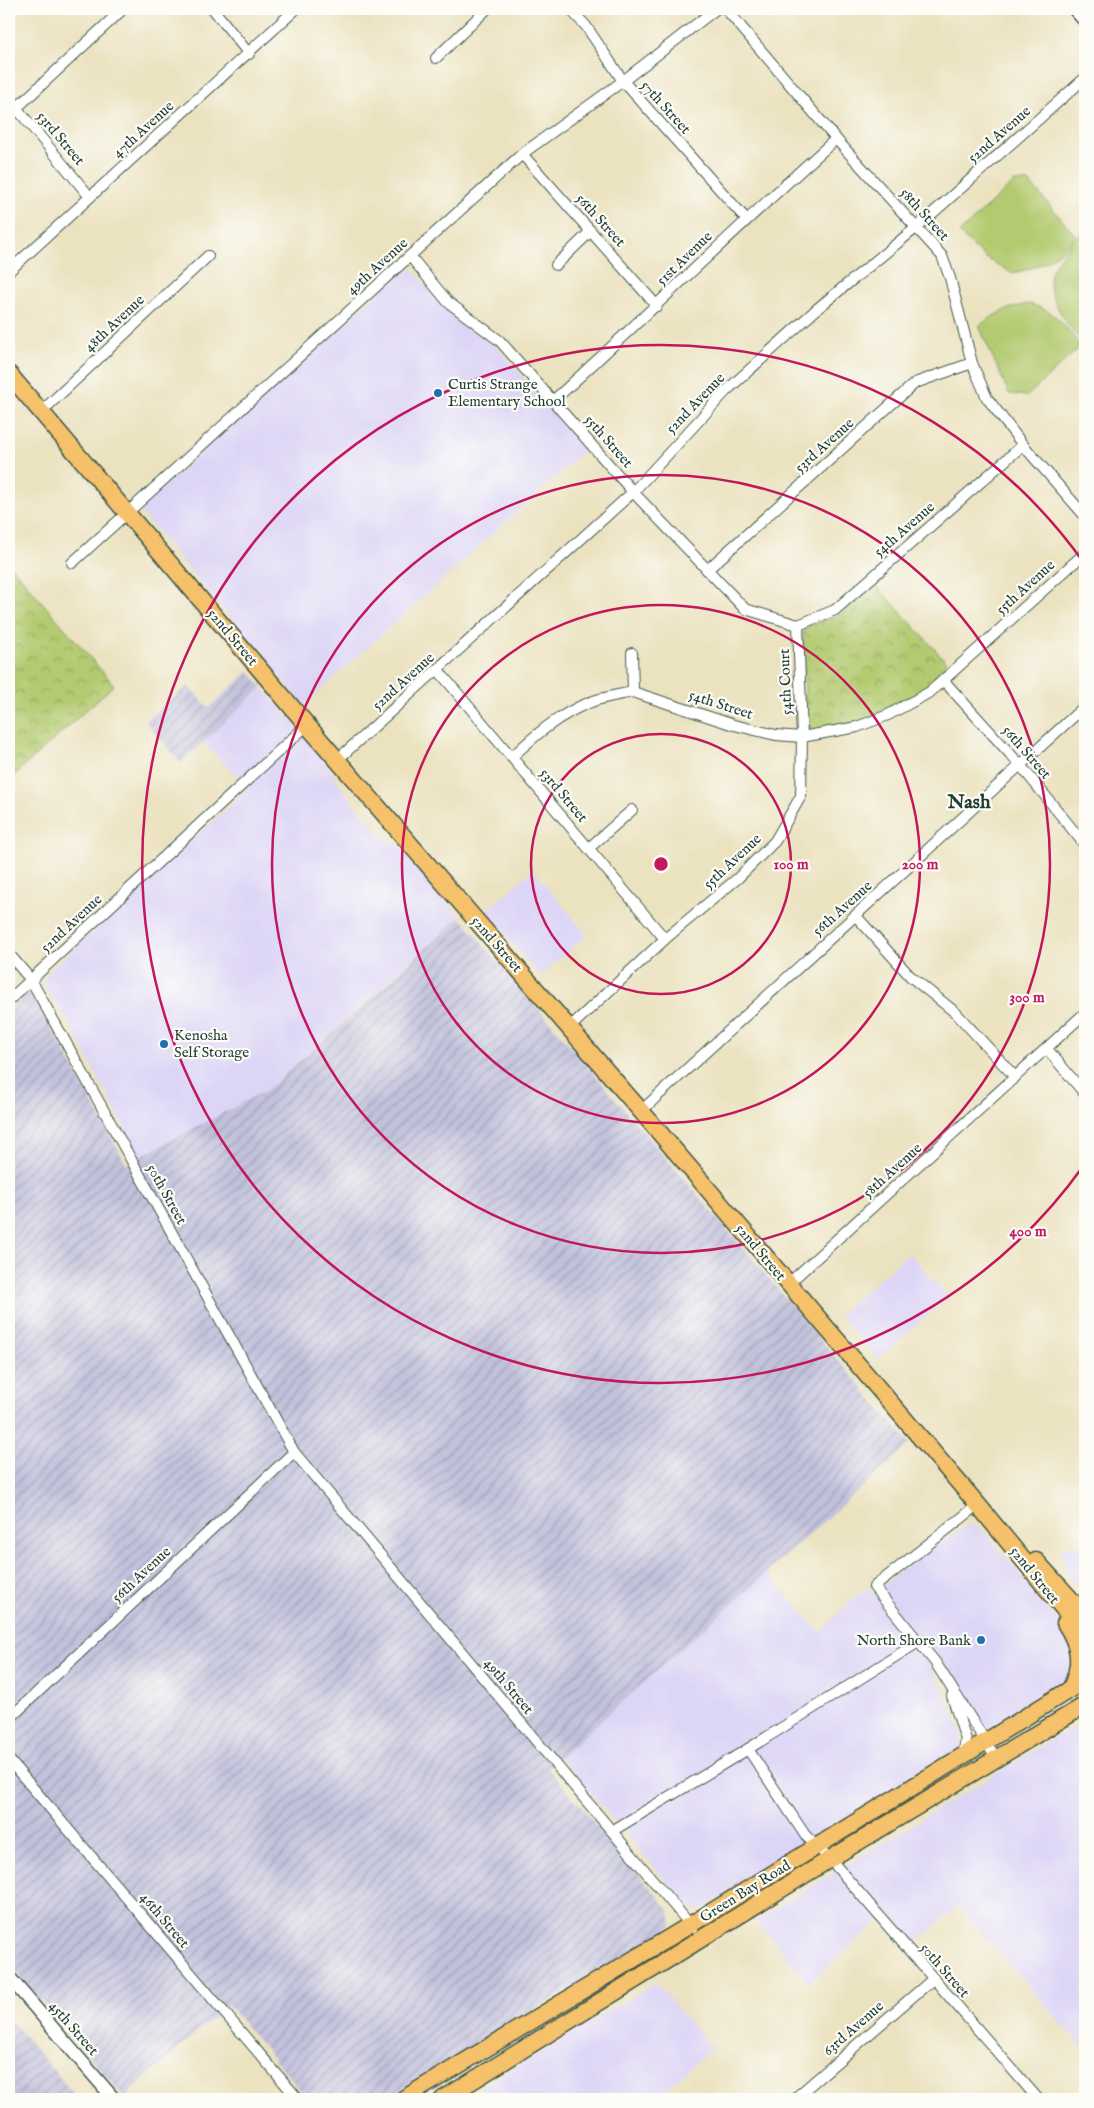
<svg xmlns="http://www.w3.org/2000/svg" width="1094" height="2108" font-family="'IM FELL English',serif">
<defs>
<pattern id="industrial-furrows" width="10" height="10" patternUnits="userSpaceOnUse" patternTransform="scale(1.25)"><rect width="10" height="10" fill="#c2c1dc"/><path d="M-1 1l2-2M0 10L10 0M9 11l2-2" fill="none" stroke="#9d9eb3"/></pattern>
<pattern id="park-crowns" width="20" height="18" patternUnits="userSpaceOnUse" patternTransform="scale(1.25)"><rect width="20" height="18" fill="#b3ca6f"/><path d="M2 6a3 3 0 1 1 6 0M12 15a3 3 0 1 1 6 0" fill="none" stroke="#91a55c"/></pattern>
</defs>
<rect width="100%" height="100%" fill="#fdfcf7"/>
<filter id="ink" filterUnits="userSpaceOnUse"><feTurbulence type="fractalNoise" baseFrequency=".02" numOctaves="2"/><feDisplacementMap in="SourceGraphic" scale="10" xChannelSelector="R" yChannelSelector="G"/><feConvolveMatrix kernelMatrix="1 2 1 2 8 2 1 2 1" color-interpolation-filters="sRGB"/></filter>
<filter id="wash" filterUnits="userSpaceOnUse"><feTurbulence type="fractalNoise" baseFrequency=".0096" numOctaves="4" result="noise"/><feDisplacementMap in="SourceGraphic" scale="20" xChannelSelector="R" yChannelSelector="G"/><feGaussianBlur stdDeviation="1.12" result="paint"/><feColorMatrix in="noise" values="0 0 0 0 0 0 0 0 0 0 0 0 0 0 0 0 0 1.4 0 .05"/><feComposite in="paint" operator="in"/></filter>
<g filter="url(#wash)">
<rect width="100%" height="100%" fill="#ebe2c0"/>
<g fill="#ddd5f6">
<path d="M 406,268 L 413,270 L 440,303 L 460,322 L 497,347 L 586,449 L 304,705 L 140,511 L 143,505 Z"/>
<path d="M 262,687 L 312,744 L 349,798 L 385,840 L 391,840 L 398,845 L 460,917 L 268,1089 L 140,1157 L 70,1024 L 45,986 L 43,981 L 45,975 L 249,788 L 203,742 Z"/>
<path d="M 533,870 L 587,935 L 540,976 L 485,912 Z"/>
<path d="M 909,1253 L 948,1297 L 878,1359 L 839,1315 Z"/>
<path d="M 972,1524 L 982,1530 L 1030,1585 L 1066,1632 L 1074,1650 L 1066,1682 L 1051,1694 L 992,1731 L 986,1731 L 977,1723 L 940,1659 L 931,1665 L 961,1731 L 961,1747 L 954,1753 L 699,1911 L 688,1907 L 560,1757 L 766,1572 L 820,1632 L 866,1587 L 874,1595 L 899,1571 L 967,1525 Z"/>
<path d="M 1085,1544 L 1085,1594 L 1067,1575 L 1061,1548 Z"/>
<path d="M 1085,1723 L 1085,2050 L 958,1906 L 912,1946 L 885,1916 L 809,1983 L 756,1921 L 1056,1737 Z"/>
<path d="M 656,1983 L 712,2048 L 655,2099 L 491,2099 L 481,2087 Z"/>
</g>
<g fill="url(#industrial-furrows)">
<path d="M 249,671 L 262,687 L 181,763 L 145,721 L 188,686 L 209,708 Z"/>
<path d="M 460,917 L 910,1444 L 548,1768 L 670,1911 L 672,1925 L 668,1930 L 387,2099 L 308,2099 L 228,2005 L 124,2097 L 9,1963 L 9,1008 L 24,995 L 28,994 L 39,1005 L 126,1164 L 268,1089 L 362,1007 Z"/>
<path d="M 9,2018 L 78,2099 L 9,2099 Z"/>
</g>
<g fill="#b3ca6f" stroke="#698452">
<path d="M 1014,182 L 1029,182 L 1076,236 C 1055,258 1043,267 1012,273 L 986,258 L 959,233 Z"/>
<path d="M 1085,231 L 1085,345 C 1071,329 1047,300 1050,277 C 1052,268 1058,259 1063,253 C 1069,245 1076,236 1085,231 Z"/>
<path d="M 1029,304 C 1052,309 1069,327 1080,347 L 1027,396 L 1009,394 L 979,326 C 995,313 1010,307 1029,304 Z"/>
</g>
<g fill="url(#park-crowns)" stroke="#698452">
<path d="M 9,564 L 114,685 L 9,780 Z"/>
<path d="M 876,585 L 951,667 C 941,677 930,687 918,695 C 901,706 822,741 806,726 L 803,634 L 805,627 L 841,614 Z"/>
</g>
</g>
<g filter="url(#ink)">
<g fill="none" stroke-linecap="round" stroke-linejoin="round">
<defs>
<g id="minor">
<path d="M 213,9 L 249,54"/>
<path d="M 570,9 L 586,26 L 623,81 L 746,219"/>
<path d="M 726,9 L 836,139 L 942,256 L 950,278 L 972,363 L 987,398 L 1023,445 L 1085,516"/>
<path d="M 436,58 L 487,9"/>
<path d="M 9,99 L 90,197"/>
<path d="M 9,115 L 123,9"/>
<path d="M 522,154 L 657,306"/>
<path d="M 410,256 L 448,302 L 500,341 L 633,492 L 745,609 L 798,625"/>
<path d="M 556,265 L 591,231"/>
<path d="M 9,271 L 296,9"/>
<path d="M 554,400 C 648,314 740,224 836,139"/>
<path d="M 41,412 L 208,256"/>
<path d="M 72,563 L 522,154 L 623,81 L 716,9"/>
<path d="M 707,570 L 915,383 L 972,363"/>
<path d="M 798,625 L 835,610 L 1023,445"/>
<path d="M 632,653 L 633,692"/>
<path d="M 438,670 L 665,939"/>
<path d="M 944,681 L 1021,766 L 1085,845"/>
<path d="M 633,692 L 734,725 L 776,735 L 802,737 L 857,727 L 888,715 L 930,692 L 1085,553"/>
<path d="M 512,757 C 535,735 561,713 591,702 C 604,697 619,695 633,692"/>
<path d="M 337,760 L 633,492 L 726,391 L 818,308 L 917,227 L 1085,78"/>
<path d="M 589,848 L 632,810"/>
<path d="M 856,916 L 910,976 L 956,1013 L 1015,1077"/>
<path d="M 9,954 L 31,980 L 294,1452 L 693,1928"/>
<path d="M 9,1000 L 307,725"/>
<path d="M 569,1028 L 665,939 L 738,878 L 775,841 L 801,796 L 802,737 L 798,625"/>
<path d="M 1047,1049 L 1085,1094"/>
<path d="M 641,1111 L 1085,706"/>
<path d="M 788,1284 L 1085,1013"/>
<path d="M 978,1505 L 874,1587 L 935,1662 L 996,1758"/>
<path d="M 952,1696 L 966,1740 L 963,1755"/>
<path d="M 9,1719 L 294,1452"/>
<path d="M 748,1749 L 805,1835 L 830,1859 L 1038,2099"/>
<path d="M 9,1760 L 298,2099"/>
<path d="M 612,1831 L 748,1749 L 920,1641"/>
<path d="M 794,2099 L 933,1979"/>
</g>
<g id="tertiary">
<path d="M 1074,9 L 1085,21"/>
<path d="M 9,1977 L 114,2099"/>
</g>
<g id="primary">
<path d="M 9,374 L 307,725 L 641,1111 L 978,1505 L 1085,1635"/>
<path d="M 1036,1561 L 1085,1615"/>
<path d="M 1065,1623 C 1080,1646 1083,1664 1070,1690"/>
<path d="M 403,2099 L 690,1925 L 1085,1680"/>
<path d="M 443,2099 L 830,1859 L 1085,1705"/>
</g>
</defs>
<use href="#minor" stroke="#3e5649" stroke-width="12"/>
<use href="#tertiary" stroke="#3e5649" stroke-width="15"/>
<use href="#primary" stroke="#3e5649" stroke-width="19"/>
<use href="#minor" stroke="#fff" stroke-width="10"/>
<use href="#tertiary" stroke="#fff" stroke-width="12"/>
<use href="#primary" stroke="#f5c16b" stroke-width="16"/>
</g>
</g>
<g fill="none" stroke="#c2185b" stroke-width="2.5">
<circle cx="661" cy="864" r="130"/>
<circle cx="661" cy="864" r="259"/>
<circle cx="661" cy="864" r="389"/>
<path d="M1084 1165A519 519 0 1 1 1084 563"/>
</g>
<g fill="#1f6fb2" stroke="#fdfcf7" stroke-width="2">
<circle cx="438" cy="393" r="5"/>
<circle cx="164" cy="1044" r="5"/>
<circle cx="981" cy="1640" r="5"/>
</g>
<g text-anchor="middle" stroke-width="4.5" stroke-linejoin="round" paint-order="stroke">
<g font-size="15" fill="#1f3d34" stroke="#fdfcf7">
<text transform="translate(666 107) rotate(48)" y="5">57th Street</text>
<text transform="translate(143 129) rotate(-42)" y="5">47th Avenue</text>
<text transform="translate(999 134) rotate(-41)" y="5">52nd Avenue</text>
<text transform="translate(61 138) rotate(50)" y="5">53rd Street</text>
<text transform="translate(925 214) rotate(48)" y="5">58th Street</text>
<text transform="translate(601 220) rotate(48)" y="5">56th Street</text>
<text transform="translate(684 258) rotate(-44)" y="5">51st Avenue</text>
<text transform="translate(377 266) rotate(-42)" y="5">49th Avenue</text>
<text transform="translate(114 323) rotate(-43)" y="5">48th Avenue</text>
<text transform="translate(695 403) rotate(-46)" y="5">52nd Avenue</text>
<text transform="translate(609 441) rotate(49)" y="5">55th Street</text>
<text transform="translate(824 445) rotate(-42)" y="5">53rd Avenue</text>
<text transform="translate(904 529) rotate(-41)" y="5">54th Avenue</text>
<text transform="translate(1025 587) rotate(-42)" y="5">55th Avenue</text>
<text transform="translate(233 637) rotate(50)" y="5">52nd Street</text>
<text transform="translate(403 681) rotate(-42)" y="5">52nd Avenue</text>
<text transform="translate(785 682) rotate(-92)" y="5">54th Court</text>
<text transform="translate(721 704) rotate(18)" y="5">54th Street</text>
<text transform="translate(1027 752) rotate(49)" y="5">56th Street</text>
<text transform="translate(564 795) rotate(50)" y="5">53rd Street</text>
<text transform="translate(732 861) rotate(-43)" y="5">55th Avenue</text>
<text transform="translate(842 908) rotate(-42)" y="5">56th Avenue</text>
<text transform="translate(71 923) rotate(-43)" y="5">52nd Avenue</text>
<text transform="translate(497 944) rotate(49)" y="5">52nd Street</text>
<text transform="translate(892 1170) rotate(-42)" y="5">58th Avenue</text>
<text transform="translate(167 1194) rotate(61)" y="5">50th Street</text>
<text transform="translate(761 1252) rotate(50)" y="5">52nd Street</text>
<text transform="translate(141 1574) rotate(-43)" y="5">56th Avenue</text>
<text transform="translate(1035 1575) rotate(51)" y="5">52nd Street</text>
<text transform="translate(509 1686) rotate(50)" y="5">49th Street</text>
<text transform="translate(745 1891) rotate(-32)" y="5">Green Bay Road</text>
<text transform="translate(165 1920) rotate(50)" y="5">46th Street</text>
<text transform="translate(945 1970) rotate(49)" y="5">50th Street</text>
<text transform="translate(74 2028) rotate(49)" y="5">45th Street</text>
<text transform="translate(853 2028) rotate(-41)" y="5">63rd Avenue</text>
</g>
<g font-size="15" fill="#1f3d34" stroke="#fdfcf7" text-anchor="start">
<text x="448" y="389">Curtis Strange<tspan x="448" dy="17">Elementary School</tspan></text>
<text x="174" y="1040">Kenosha<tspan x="174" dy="17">Self Storage</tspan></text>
<text x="971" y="1645" text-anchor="end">North Shore Bank</text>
</g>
<g font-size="20" font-weight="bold" fill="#1f3d34" stroke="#fdfcf7">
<text x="969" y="808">Nash</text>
</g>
</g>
<circle cx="661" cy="864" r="8" fill="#c2185b" stroke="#fdfcf7" stroke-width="2.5"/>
<g font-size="15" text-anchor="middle" font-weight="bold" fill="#c2185b" stroke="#fdfcf7" stroke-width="4.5" stroke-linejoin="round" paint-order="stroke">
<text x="791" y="869">100 m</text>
<text x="920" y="869">200 m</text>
<text x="1027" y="1002">300 m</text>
<text x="1028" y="1236">400 m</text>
</g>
<rect width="1094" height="2108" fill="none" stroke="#fdfcf7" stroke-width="30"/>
</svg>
